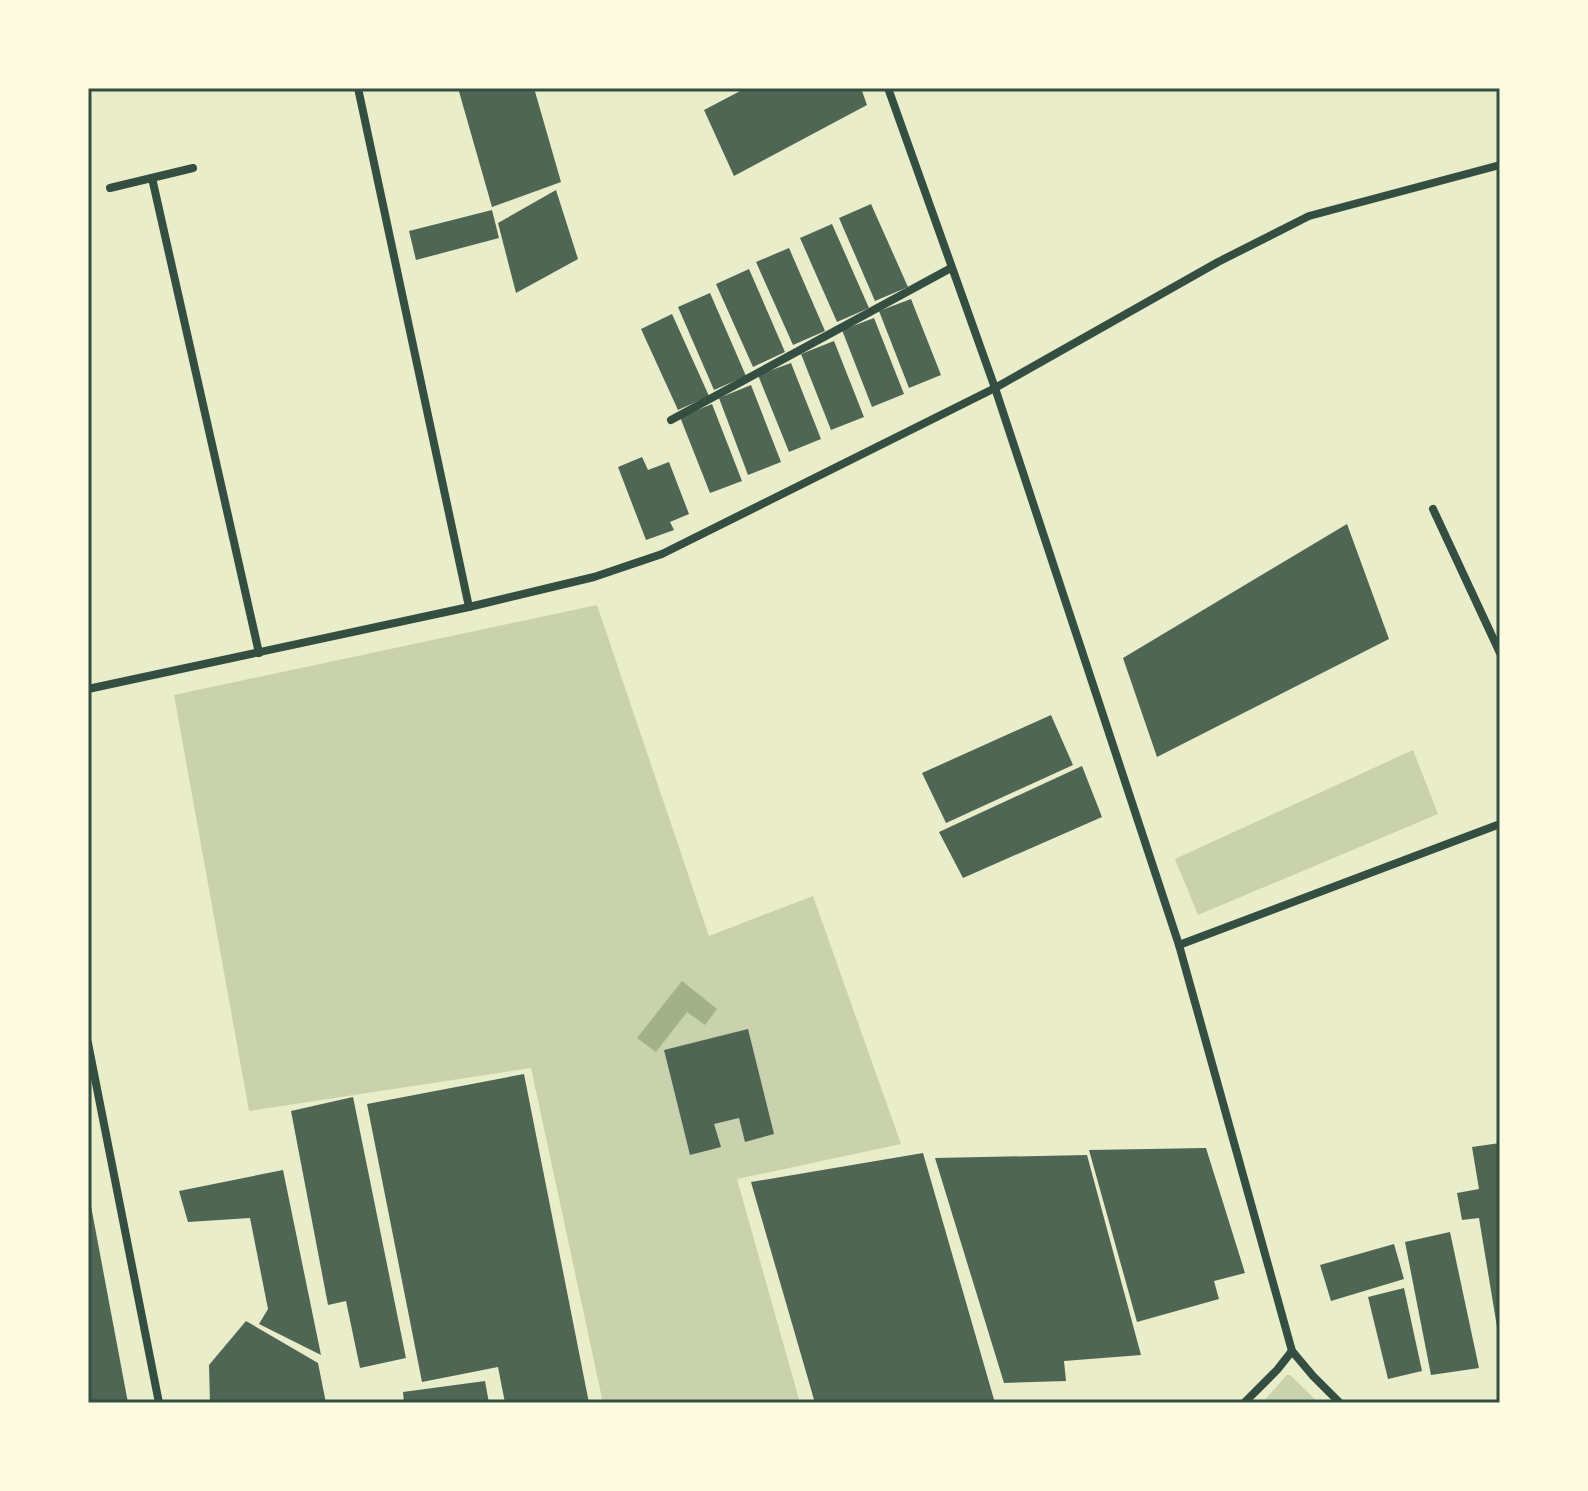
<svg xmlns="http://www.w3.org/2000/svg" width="1588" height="1491" font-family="Bitter,serif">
<rect width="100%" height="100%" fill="#e9edc9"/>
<g fill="#cad2ad">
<path d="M 597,605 L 709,936 L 813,896 L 901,1144 L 737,1179 L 800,1403 L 603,1403 L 531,1068 L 249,1111 L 174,695 Z"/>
<path d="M 1413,750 L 1438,814 L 1198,915 L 1175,859 Z"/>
<path d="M 1287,1375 L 1290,1375 L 1319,1403 L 1262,1403 Z"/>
</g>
<path fill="#a3b18a" d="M 682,981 L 717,1009 L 705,1025 L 687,1012 L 656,1052 L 637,1038 Z"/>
<g fill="#4f6655">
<path d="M 458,88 L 534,88 L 561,182 L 492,207 Z"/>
<path d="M 746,88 L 861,88 L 867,105 L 734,176 L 704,110 Z"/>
<path d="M 556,190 L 578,259 L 516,293 L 498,223 Z"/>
<path d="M 871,204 L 908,287 L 875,301 L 839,218 Z"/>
<path d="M 492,210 L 499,238 L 416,260 L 409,231 Z"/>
<path d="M 832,224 L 869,308 L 837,322 L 800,238 Z"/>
<path d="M 789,248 L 825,331 L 793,345 L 756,262 Z"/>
<path d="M 749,269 L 785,352 L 753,367 L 716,284 Z"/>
<path d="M 710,293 L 746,376 L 714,390 L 678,307 Z"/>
<path d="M 911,299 L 941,375 L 909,388 L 879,311 Z"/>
<path d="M 672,314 L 709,396 L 678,410 L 641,329 Z"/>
<path d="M 874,318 L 904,394 L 872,407 L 842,330 Z"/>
<path d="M 834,341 L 864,417 L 831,430 L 801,354 Z"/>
<path d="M 791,363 L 821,439 L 789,452 L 758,375 Z"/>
<path d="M 751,385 L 781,462 L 748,475 L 719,398 Z"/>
<path d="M 712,404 L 742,481 L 710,493 L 680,417 Z"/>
<path d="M 642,457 L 648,470 L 669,462 L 689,514 L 670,522 L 674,530 L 646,540 L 618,467 Z"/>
<path d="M 1347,524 L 1389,639 L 1157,757 L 1123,658 Z"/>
<path d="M 1051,715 L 1073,765 L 946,823 L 922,773 Z"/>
<path d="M 1082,766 L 1102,817 L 963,878 L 939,832 Z"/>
<path d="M 748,1029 L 774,1134 L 745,1142 L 739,1118 L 714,1124 L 721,1147 L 690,1155 L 664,1050 Z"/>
<path d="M 524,1074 L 589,1403 L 505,1403 L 498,1367 L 422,1382 L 367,1104 Z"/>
<path d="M 353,1097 L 406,1358 L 360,1368 L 346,1301 L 328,1305 L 291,1111 Z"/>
<path d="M 1500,1143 L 1500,1333 L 1498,1333 L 1479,1218 L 1462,1220 L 1457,1193 L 1479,1189 L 1472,1147 Z"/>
<path d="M 1206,1148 L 1245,1273 L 1214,1281 L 1219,1299 L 1137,1322 L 1089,1150 Z"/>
<path d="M 923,1153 L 995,1403 L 815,1403 L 751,1182 Z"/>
<path d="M 1087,1155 L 1141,1355 L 1064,1361 L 1066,1381 L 1004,1383 L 935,1158 Z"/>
<path d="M 283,1170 L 321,1355 L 259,1324 L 268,1309 L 250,1218 L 188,1222 L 179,1191 Z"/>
<path d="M 91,1206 L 128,1403 L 88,1403 L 88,1207 Z"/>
<path d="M 1450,1232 L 1479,1368 L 1431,1375 L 1405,1242 Z"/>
<path d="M 1394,1244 L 1404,1279 L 1331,1301 L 1320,1265 Z"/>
<path d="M 1404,1288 L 1422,1371 L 1388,1379 L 1368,1297 Z"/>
<path d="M 246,1321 L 318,1363 L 326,1403 L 210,1403 L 209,1365 Z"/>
<path d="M 485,1381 L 489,1403 L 404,1403 L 403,1392 Z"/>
</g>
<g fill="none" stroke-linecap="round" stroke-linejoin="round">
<g stroke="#344e41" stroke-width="8">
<path d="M 358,88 L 469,607"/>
<path d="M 888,88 L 995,388 L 1179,945 L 1292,1351 L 1313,1376 L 1340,1403"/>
<path d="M 152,178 L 259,653"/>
<path d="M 110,188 L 193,168"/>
<path d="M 671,420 L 951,268"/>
<path d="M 1433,509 L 1500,653"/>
<path d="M 88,689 L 469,607 L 594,577 L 662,554 L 995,388 L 1218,262 L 1309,216 L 1500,165"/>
<path d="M 1179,945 L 1500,824"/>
<path d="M 88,1043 L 159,1403"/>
<path d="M 1244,1403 L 1277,1370 L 1292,1351"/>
</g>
</g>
<rect width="1588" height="1491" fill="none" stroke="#fefae0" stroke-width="180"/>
<rect x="90" y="90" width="1408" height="1311" fill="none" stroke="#344e41" stroke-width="3"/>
</svg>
